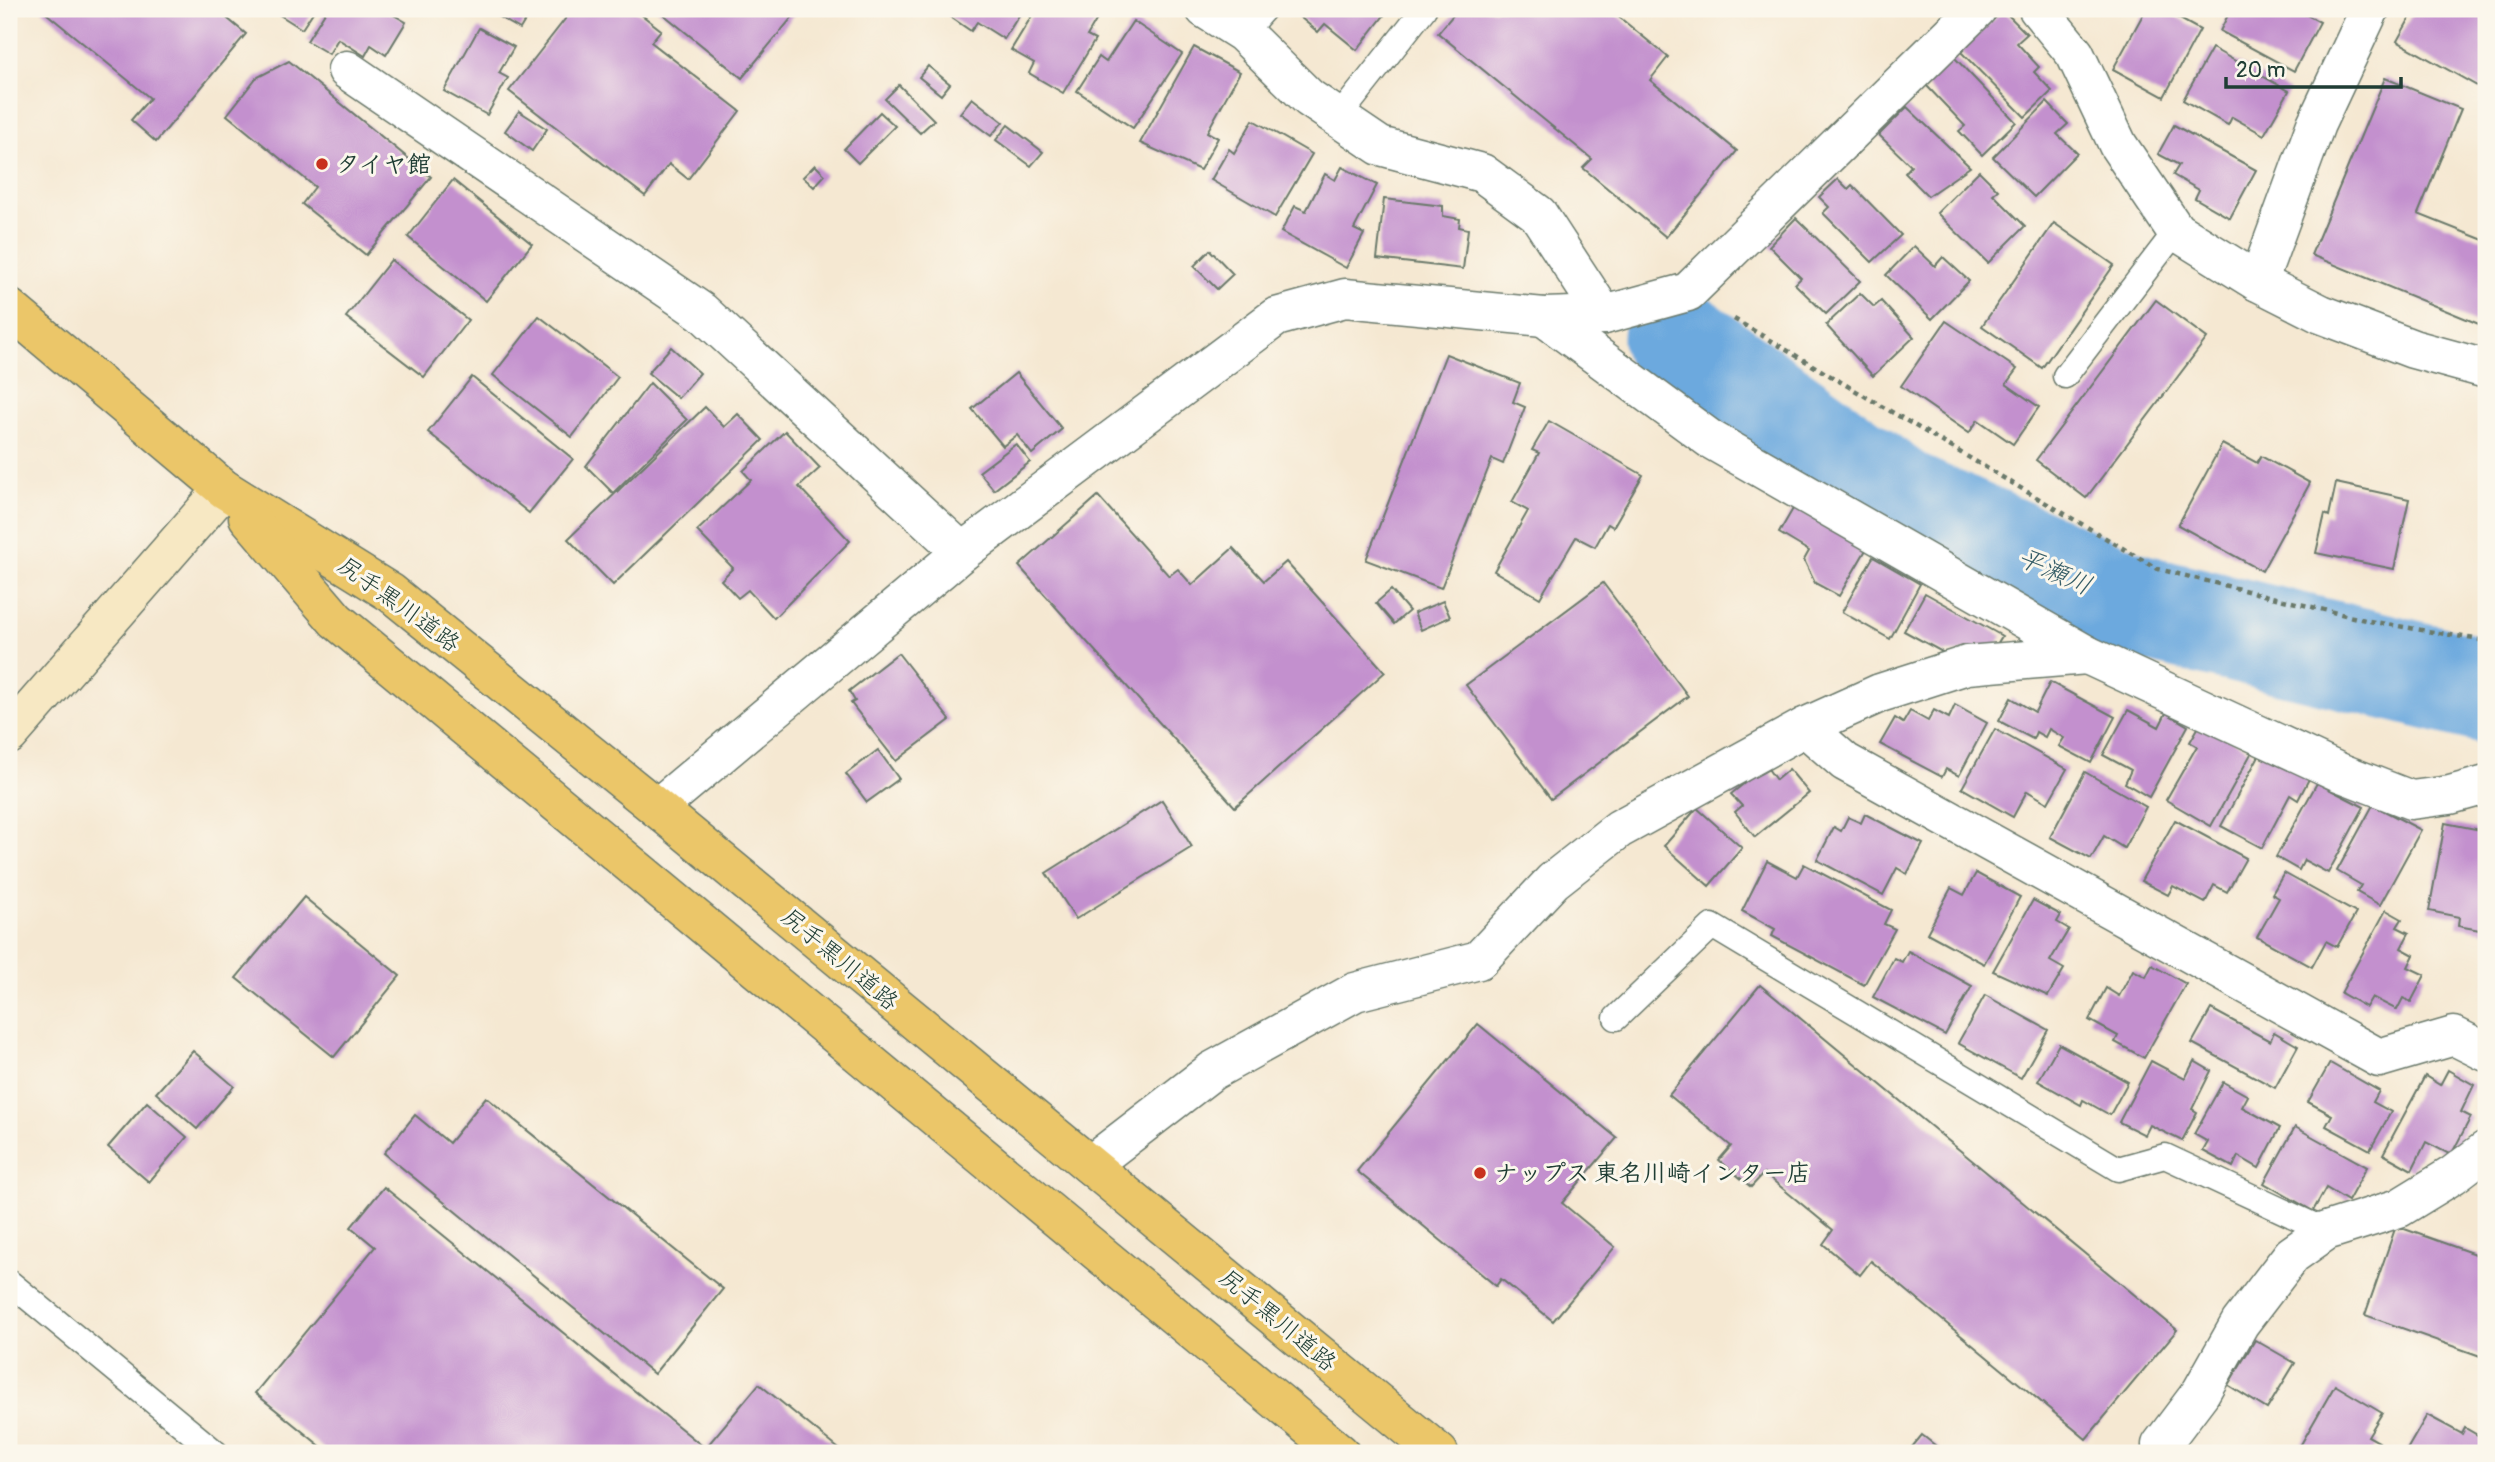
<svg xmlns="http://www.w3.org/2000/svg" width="2495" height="1462" font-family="Pangolin,'Klee One',sans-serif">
<rect width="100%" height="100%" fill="#fbf7ec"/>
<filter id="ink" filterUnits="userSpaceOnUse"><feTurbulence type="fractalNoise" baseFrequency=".0143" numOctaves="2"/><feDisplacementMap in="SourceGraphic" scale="14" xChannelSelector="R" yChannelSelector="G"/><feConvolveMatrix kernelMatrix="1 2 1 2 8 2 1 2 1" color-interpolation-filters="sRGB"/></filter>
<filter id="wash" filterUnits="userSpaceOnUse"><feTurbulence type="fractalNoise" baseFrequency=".00686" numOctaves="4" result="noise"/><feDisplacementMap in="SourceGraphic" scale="28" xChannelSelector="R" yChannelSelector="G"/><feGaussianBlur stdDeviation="1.57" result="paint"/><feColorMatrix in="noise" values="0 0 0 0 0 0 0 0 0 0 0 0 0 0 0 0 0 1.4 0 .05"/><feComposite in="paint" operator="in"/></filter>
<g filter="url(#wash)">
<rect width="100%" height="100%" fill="#f5e8d2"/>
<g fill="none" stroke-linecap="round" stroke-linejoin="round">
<path stroke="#6ca9de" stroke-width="105" d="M 1675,338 L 1901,502 L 2129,604 L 2486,691"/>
</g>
<g id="blocks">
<g fill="#c390ce">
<path d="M 41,9 L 216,9 L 246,34 L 156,142 L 131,120 L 150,98 Z"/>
<path d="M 277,9 L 315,9 L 302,29 L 275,12 Z"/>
<path d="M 327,9 L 383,9 L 406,22 L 386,55 L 371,45 L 365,56 L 338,39 L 329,54 L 307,41 Z"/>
<path d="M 485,9 L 532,9 L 520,29 Z"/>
<path d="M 573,9 L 634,9 L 661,30 L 651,42 L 740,111 L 688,179 L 669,164 L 645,196 L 509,91 Z"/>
<path d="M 657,9 L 799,9 L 742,78 Z"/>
<path d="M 939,9 L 1023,9 L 1004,39 L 977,22 L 971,31 Z"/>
<path d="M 1036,9 L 1091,9 L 1100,14 L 1087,36 L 1095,40 L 1063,93 L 1029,73 L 1034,63 L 1011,50 Z"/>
<path d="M 1299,9 L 1389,9 L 1357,50 L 1325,24 L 1318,32 L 1295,13 Z"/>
<path d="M 1458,9 L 1609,9 L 1668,57 L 1650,80 L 1737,151 L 1666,237 L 1583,168 L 1592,159 L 1438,33 Z"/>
<path d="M 2146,9 L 2162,9 L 2200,30 L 2164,97 L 2113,69 Z"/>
<path d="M 2231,9 L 2296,9 L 2320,22 L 2294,71 L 2220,31 Z"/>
<path d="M 2415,9 L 2486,9 L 2486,91 L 2397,41 Z"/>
<path d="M 2003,10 L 2027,34 L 2017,43 L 2039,67 L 2034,72 L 2052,91 L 2025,117 L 1961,52 Z"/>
<path d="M 1133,21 L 1182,54 L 1133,128 L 1077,91 L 1099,57 L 1106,62 Z"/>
<path d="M 479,28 L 514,47 L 499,73 L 508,78 L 487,115 L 444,91 Z"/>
<path d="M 1194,47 L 1240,72 L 1207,132 L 1218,138 L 1200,170 L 1140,143 Z"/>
<path d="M 2212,48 L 2289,91 L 2264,135 L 2232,117 L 2228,125 L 2183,100 Z"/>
<path d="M 1954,57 L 2016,122 L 1982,155 L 1959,131 L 1965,126 L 1926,85 Z"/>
<path d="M 289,61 L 431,177 L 366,255 L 302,204 L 315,187 L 227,115 L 256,78 Z"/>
<path d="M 928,66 L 950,84 L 941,95 L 919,77 Z"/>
<path d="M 2385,78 L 2461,109 L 2418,214 L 2486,241 L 2486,327 L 2311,255 Z"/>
<path d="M 899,85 L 934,120 L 920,133 L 885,99 Z"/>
<path d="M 972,98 L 1003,122 L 991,136 L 960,113 Z"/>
<path d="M 2047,102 L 2068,124 L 2057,134 L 2077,153 L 2034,197 L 1993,157 Z"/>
<path d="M 1907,107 L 1970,167 L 1928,196 L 1905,173 L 1911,166 L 1879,135 Z"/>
<path d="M 519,111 L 547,129 L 532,151 L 505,131 Z"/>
<path d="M 880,112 L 895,126 L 858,163 L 844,149 Z"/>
<path d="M 1253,120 L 1312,154 L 1275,217 L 1211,180 L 1229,149 L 1234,153 Z"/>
<path d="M 1008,125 L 1043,152 L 1031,166 L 996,140 Z"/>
<path d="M 2174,125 L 2256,170 L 2230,218 L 2195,198 L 2199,190 L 2173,175 L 2179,165 L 2158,154 Z"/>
<path d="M 815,165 L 825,175 L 814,187 L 803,177 Z"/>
<path d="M 1342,167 L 1377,185 L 1354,229 L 1364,234 L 1346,268 L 1281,232 L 1295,206 L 1306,211 L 1325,174 L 1335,180 Z"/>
<path d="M 1979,171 L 1998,190 L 1993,194 L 2025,226 L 1988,263 L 1937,213 Z"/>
<path d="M 1838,179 L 1848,189 L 1852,185 L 1901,235 L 1872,262 L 1823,213 L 1829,207 L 1819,197 Z"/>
<path d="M 453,180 L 532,244 L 486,301 L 408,237 Z"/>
<path d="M 1384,199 L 1443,206 L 1443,216 L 1460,219 L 1459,227 L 1468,229 L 1463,269 L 1377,259 Z"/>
<path d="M 1796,218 L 1860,281 L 1826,314 L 1795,284 L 1801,278 L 1769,246 Z"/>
<path d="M 2054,223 L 2114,265 L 2042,368 L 1982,326 Z"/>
<path d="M 1914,246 L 1935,266 L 1943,257 L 1969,281 L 1932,319 L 1886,275 Z"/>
<path d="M 1210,250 L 1233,274 L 1217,289 L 1194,266 Z"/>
<path d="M 391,260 L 468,320 L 424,377 L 346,317 Z"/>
<path d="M 1860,293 L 1874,307 L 1881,301 L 1914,337 L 1873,376 L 1826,325 Z"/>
<path d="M 2156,300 L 2207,338 L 2086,498 L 2036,460 Z"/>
<path d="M 539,316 L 618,377 L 572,437 L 493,375 Z"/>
<path d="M 1946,321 L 2017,369 L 2006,384 L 2039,407 L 2013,444 L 1978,420 L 1969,433 L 1901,386 Z"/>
<path d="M 671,347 L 700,373 L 678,398 L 648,373 Z"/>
<path d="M 1446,354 L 1520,383 L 1513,402 L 1525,407 L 1503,464 L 1492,459 L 1441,588 L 1366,560 Z"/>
<path d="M 1016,373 L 1062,429 L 1032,454 L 1017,435 L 1003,446 L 972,409 Z"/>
<path d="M 472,377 L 573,459 L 529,513 L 428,432 Z"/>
<path d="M 650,383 L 687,420 L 613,493 L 586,466 Z"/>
<path d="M 705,407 L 724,427 L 738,414 L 763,440 L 613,585 L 568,539 Z"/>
<path d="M 1549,421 L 1643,475 L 1613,527 L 1608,524 L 1595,547 L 1576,537 L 1540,598 L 1494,571 L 1528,511 L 1512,502 L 1539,453 L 1532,450 Z"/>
<path d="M 785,431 L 820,468 L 799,487 L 850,541 L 774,618 L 748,590 L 738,598 L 721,580 L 733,568 L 697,531 L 751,480 L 743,471 Z"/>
<path d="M 1016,444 L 1030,462 L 994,490 L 979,472 Z"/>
<path d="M 2222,444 L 2257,463 L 2261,456 L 2310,483 L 2262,571 L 2178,525 Z"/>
<path d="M 2336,483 L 2409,499 L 2394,569 L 2316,553 L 2325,514 L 2329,516 Z"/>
<path d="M 1098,496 L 1169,576 L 1178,569 L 1192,585 L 1233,548 L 1264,581 L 1286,562 L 1385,672 L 1235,807 L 1019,566 Z"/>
<path d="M 1794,507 L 1867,548 L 1839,596 L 1815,583 L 1804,560 L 1809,551 L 1779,533 Z"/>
<path d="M 1873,557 L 1920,584 L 1890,639 L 1842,612 Z"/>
<path d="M 1603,583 L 1688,696 L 1551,799 L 1466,685 Z"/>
<path d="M 1391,590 L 1409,611 L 1394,624 L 1376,603 Z"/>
<path d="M 1925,593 L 2002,636 L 1994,649 L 1944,653 L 1904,631 Z"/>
<path d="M 1443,601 L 1450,617 L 1421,630 L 1414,613 Z"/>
<path d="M 898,653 L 950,720 L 896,761 L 851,703 L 855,701 L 849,691 Z"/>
<path d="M 2050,682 L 2115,717 L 2091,763 L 2059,746 L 2064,738 L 2049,729 L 2045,737 L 2036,732 L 2033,739 L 1999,721 L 2011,698 L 2035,712 Z"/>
<path d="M 1955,705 L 1987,723 L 1959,776 L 1946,769 L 1942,777 L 1880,744 L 1895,718 L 1903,723 L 1910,711 L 1928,721 L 1934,710 L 1949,718 Z"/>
<path d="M 2128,710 L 2159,727 L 2166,713 L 2188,726 L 2149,797 L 2125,783 L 2131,770 L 2103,755 Z"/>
<path d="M 2201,723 L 2252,752 L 2211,826 L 2166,800 L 2197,746 L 2190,742 Z"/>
<path d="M 1995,729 L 2067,769 L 2048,803 L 2027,791 L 2013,817 L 1962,788 Z"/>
<path d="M 878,750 L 899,779 L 867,802 L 846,774 Z"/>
<path d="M 2262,750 L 2310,777 L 2298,800 L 2290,795 L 2262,848 L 2221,826 Z"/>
<path d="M 1766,766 L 1776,780 L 1789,769 L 1809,793 L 1755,837 L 1735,812 L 1742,806 L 1731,794 Z"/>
<path d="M 2085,772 L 2146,807 L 2124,848 L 2104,836 L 2091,859 L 2050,837 Z"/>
<path d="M 2317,783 L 2364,807 L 2328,873 L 2304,860 L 2299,870 L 2276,857 Z"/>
<path d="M 1162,800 L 1192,847 L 1076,919 L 1046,873 Z"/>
<path d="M 2373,805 L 2421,830 L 2380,905 L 2357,892 L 2361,885 L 2337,871 Z"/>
<path d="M 1697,808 L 1742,848 L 1709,886 L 1664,846 Z"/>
<path d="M 1865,814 L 1923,844 L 1907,874 L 1897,868 L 1883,895 L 1817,860 L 1834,827 L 1841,831 L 1848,817 L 1861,823 Z"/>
<path d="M 2175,820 L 2246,858 L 2227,892 L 2214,885 L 2205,903 L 2173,886 L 2168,895 L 2141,881 Z"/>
<path d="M 2445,823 L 2486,831 L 2485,931 L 2458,926 L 2459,917 L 2429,911 Z"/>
<path d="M 1767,861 L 1797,877 L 1804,864 L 1891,910 L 1884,924 L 1895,929 L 1864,985 L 1772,936 L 1775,929 L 1742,911 Z"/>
<path d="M 1976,873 L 2020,897 L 1984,964 L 1927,933 L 1951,888 L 1964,895 Z"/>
<path d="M 2284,873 L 2356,913 L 2337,947 L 2326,941 L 2312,967 L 2257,937 L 2279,898 L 2272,894 Z"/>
<path d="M 304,897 L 400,976 L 334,1057 L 236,978 Z"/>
<path d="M 2033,900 L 2061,915 L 2057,922 L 2069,929 L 2050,961 L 2064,969 L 2048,996 L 1993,971 Z"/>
<path d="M 2386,910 L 2402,919 L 2397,927 L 2409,933 L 2401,948 L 2414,955 L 2408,967 L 2425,975 L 2411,1002 L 2403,998 L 2397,1010 L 2372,997 L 2366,1007 L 2341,993 Z"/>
<path d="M 1908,951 L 1972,986 L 1945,1035 L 1873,997 L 1894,958 L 1902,962 Z"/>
<path d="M 2152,965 L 2186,984 L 2144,1058 L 2115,1042 L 2118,1036 L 2089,1020 L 2106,988 L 2119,996 L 2133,970 L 2146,977 Z"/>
<path d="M 1760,985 L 2177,1330 L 2086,1439 L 1871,1261 L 1860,1275 L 1823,1244 L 1833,1230 L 1764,1173 L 1751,1187 L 1719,1160 L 1731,1146 L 1669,1095 Z"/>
<path d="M 1985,995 L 2048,1030 L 2021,1078 L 1958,1043 Z"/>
<path d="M 2211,1009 L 2270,1041 L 2274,1032 L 2298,1046 L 2275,1088 L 2192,1043 Z"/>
<path d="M 1478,1024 L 1617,1138 L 1562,1203 L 1615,1247 L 1553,1321 L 1501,1279 L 1496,1286 L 1357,1171 Z"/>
<path d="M 2059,1044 L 2128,1082 L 2110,1115 L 2083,1100 L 2081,1105 L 2038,1081 Z"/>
<path d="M 193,1051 L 234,1086 L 197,1129 L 156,1093 Z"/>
<path d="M 2151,1061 L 2185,1079 L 2194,1061 L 2211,1071 L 2192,1109 L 2197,1112 L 2182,1141 L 2150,1125 L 2145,1135 L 2119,1122 Z"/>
<path d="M 2330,1063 L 2379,1091 L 2373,1102 L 2391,1112 L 2370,1150 L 2326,1126 L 2332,1115 L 2308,1102 Z"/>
<path d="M 2448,1070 L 2474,1085 L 2461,1112 L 2471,1117 L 2451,1155 L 2426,1142 L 2412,1170 L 2383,1154 L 2425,1076 L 2440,1085 Z"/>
<path d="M 2223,1082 L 2248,1096 L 2242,1107 L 2280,1128 L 2259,1168 L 2238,1156 L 2233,1167 L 2203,1151 L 2208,1142 L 2194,1134 Z"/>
<path d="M 486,1097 L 723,1289 L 654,1374 L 384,1153 L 415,1115 L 449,1143 Z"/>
<path d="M 147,1102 L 187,1137 L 149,1182 L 108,1147 Z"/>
<path d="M 2295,1127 L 2367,1167 L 2348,1201 L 2326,1188 L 2313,1211 L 2264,1183 Z"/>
<path d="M 384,1187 L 711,1453 L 329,1453 L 255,1393 L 375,1247 L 351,1227 Z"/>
<path d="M 2396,1226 L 2486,1258 L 2486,1358 L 2365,1315 Z"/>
<path d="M 2255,1340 L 2295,1363 L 2267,1409 L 2228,1385 Z"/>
<path d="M 759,1384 L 839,1449 L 835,1453 L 716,1453 L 707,1446 Z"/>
<path d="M 2335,1385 L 2382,1413 L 2368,1436 L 2379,1442 L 2372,1453 L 2296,1453 Z"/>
<path d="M 2427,1415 L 2462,1434 L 2465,1428 L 2486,1440 L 2486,1453 L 2405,1453 Z"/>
<path d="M 1922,1435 L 1945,1453 L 1907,1453 Z"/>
</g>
</g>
</g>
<g filter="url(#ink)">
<use href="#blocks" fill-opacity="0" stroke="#6a796b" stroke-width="2"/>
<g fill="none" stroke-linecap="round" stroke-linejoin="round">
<defs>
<g id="lane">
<path d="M 1243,33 L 1264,9"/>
<path d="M 1338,118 L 1424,9"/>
<path d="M 2065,376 L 2176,231"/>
<path d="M 1616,1018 L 1712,926 L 2118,1169 L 2165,1156 L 2326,1231"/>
<path d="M 9,1282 L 216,1453"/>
</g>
<g id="street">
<path d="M 1205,9 L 1243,33 L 1309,98 L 1380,146 L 1482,173 L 1538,214 L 1604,315"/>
<path d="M 2038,9 L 2075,54 L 2118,145 L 2176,231 L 2258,282 L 2321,314 L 2413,349 L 2486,369"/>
<path d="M 347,70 L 702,312 L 962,552"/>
<path d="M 2258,282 L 2316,124 L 2370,9"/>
<path d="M 1544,317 L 1710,439 L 2087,655 L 2339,772 L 2411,800 L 2450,795 L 2486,785"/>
<path d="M 1805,727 L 1845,762 L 2379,1058 L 2454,1036 L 2486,1052"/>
<path d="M 657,808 L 962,552 L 1276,317 L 1345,298 L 1544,317 L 1604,315 L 1688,292 L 1977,9"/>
<path d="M 1090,1165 L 1212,1071 L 1355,992 L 1479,960 L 1553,881 L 1619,829 L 1805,727 L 1880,693 L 1967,665 L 2087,655"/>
<path d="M 2161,1445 L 2201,1392 L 2240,1323 L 2292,1255 L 2326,1231 L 2399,1208 L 2453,1175 L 2486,1150"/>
</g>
<path id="secondary" d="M 9,735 L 224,489"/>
<g id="primary">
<path d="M 9,308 L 224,489 L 391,593 L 657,808 L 1439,1453"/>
<path d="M 248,517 L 336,620 L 1340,1453"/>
</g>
</defs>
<use href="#lane" stroke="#6a796b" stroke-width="27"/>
<use href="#street" stroke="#6a796b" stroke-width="41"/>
<use href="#secondary" stroke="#6a796b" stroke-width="41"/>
<use href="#primary" stroke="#6a796b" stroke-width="41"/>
<path stroke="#6a796b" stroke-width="4.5" stroke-dasharray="5 5" stroke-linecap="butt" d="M 1734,319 L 2158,569 L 2369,621 L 2486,641"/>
<use href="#lane" stroke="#fff" stroke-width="24"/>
<use href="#street" stroke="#fff" stroke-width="38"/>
<use href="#secondary" stroke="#f7e8c3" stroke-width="38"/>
<use href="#primary" stroke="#ebc669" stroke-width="38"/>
</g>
</g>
<g fill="#c8321e" stroke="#fbf7ec" stroke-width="2.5">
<circle cx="322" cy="164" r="7"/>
<circle cx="1480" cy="1173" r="7"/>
</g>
<g text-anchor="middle" stroke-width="6" stroke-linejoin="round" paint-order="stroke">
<g font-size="24" font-weight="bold" fill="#1f3d34" stroke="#fbf7ec" text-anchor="start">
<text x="336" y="172">タイヤ館</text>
<text x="1494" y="1181">ナップス 東名川崎インター店</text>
</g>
<g font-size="24" fill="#1f3d34" stroke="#fbf7ec">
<text transform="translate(399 604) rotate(36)" y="8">尻手黒川道路</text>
<text transform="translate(840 959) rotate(40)" y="8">尻手黒川道路</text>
<text transform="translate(1278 1320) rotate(40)" y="8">尻手黒川道路</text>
</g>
<g font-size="26" font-style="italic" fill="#365d67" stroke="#fbf7ec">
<text transform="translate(2055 571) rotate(24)" y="9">平瀬川</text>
</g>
</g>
<rect width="2495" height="1462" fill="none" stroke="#fbf7ec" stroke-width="35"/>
<path d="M2226 77v10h175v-10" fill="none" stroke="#1f3d34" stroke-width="3.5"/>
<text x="2236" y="77" font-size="21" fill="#1f3d34" stroke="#fbf7ec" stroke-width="5" paint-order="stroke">20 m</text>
</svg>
